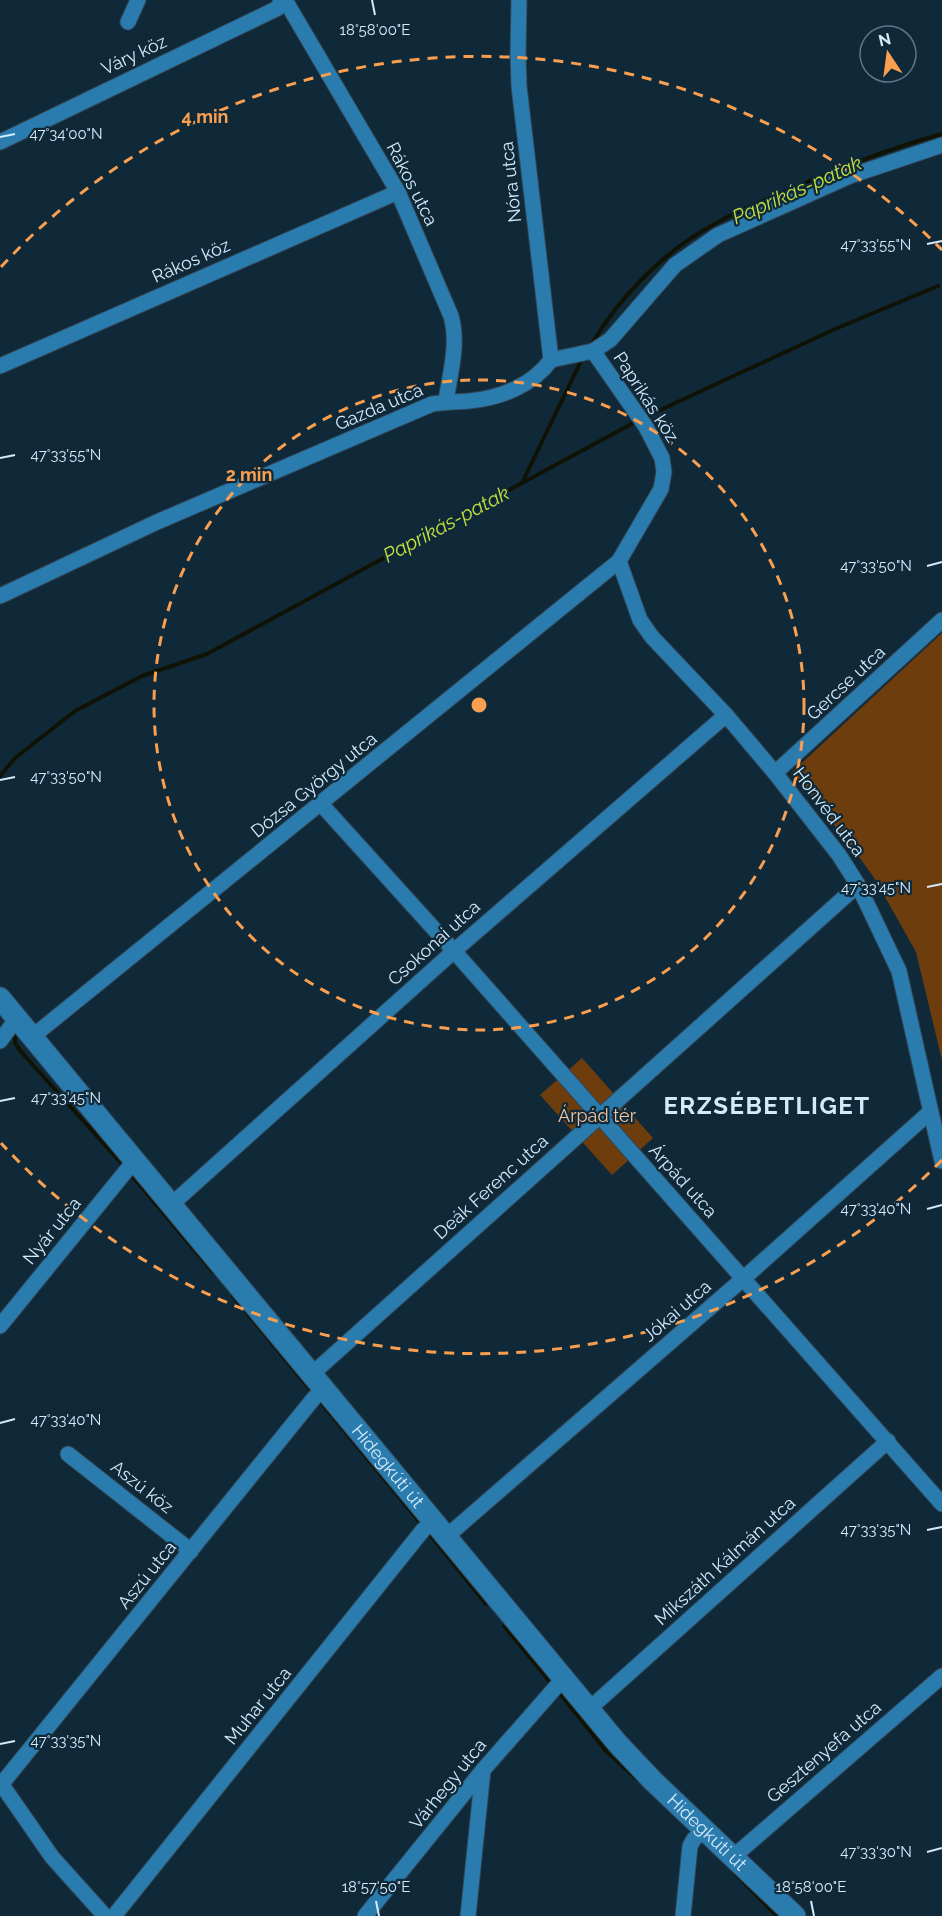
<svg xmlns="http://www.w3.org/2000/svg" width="942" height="1916" font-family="Raleway,sans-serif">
<rect width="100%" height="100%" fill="#0f2939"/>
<g fill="#6d3d0e">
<path d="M 942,633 L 942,1060 L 916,952 L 875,879 L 849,843 L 791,773 Z"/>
<path d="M 582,1058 L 653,1138 L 612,1175 L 540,1095 Z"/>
</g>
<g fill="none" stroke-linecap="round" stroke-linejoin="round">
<g stroke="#101304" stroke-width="4">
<path d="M 591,345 C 619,298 661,254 709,227 C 736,211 767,199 796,187 C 844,166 892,148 942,134"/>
<path d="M 643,418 L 835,329 L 938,286"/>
<path d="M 522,483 L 637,421"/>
<path d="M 0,776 L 15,758 L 75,711 L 142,676 L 207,654 L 522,483 L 582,359"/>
<path d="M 15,1035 L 15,1043 L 22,1053 L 124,1166"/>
<path d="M 129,1172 L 213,1272"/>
<path d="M 233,1296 L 314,1394"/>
<path d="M 319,1400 L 423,1526"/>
<path d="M 428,1532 L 486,1604"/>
<path d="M 504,1626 L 553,1685"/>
<path d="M 558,1691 L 606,1751 L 637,1779"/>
<path d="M 735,1873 L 777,1916"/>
</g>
<defs>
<g id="minor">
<path d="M 285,0 L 398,192 L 451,316 C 459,344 450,373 446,401"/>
<path d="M 519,0 L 518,55 L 519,86 L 551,360"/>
<path d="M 128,22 L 138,0"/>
<path d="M 0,142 L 278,8 L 281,0"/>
<path d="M 0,366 L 398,192"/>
<path d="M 619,561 L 640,620 L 652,637 L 726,715 L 775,773 L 839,855 L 858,885 L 899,971 L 942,1161"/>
<path d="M 0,596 L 157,522 L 432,404 C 445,402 457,402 469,401 C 500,398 532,386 551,360 L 593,351 L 610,340 L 675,265 L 718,235 L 850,176 L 942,145"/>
<path d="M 775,773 L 942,620"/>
<path d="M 321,804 L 454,951 L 942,1504"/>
<path d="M 32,1037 L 619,561 L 661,489 L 664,472 L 662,458 L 646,427 L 593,351"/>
<path d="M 0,1041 L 17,1018"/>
<path d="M 172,1204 L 454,951 L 726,715"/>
<path d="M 0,1326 L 135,1160"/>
<path d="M 312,1374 L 858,885"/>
<path d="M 68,1454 L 191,1551"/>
<path d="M 446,1537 L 744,1278 L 930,1112"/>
<path d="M 588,1710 L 888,1441"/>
<path d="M 0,1782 L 52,1857 L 105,1916"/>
<path d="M 0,1786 L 314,1398 L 324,1389"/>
<path d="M 733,1857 L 942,1676"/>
<path d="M 114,1916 L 423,1530 L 433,1521"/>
<path d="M 365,1916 L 483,1770 L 562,1680"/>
<path d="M 468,1916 L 483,1770"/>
<path d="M 683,1916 L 690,1846 L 694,1839 L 704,1830"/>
</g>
<g id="secondary">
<path id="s1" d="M 0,998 L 618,1744 L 653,1781 L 795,1916"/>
</g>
</defs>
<use href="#minor" stroke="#334555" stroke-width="17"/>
<use href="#secondary" stroke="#334555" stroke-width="23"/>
<use href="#minor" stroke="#297cad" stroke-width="15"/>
<use href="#secondary" stroke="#297cad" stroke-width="21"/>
</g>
<path fill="none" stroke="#d4eafb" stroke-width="2" d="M 372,0 L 375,15M 0,137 L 15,134M 927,244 L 942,241M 0,458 L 15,455M 927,566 L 942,562M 0,780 L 15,777M 927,887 L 942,884M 0,1101 L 15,1098M 927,1209 L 942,1205M 0,1423 L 15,1419M 927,1530 L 942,1527M 0,1744 L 15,1741M 927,1852 L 942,1848M 376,1901 L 379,1916M 811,1901 L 814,1916"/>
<g fill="none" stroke="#fa9f4f" stroke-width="3" stroke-dasharray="10 8">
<circle cx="479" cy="705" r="325"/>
<path d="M942 1160A649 649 0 0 1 1 1143M1 267A649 649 0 0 1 942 250"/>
</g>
<g text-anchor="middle" stroke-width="4.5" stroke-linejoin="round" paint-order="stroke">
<g font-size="18" fill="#d4eafb" stroke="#0f2939">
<text transform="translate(134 55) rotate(-25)" y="6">Váry köz</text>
<text transform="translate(511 182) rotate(-96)" y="6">Nóra utca</text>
<text transform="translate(412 184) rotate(63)" y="6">Rákos utca</text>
<text transform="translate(191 261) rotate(-24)" y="6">Rákos köz</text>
<text transform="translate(646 397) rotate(57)" y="6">Paprikás köz</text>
<text transform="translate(379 407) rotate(-23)" y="6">Gazda utca</text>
<text transform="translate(846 683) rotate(-43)" y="6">Gercse utca</text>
<text transform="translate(314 785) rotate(-39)" y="6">Dózsa György utca</text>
<text transform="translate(829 812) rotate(53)" y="6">Honvéd utca</text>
<text transform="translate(434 943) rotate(-42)" y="6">Csokonai utca</text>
<text transform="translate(683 1181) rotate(48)" y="6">Árpád utca</text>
<text transform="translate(491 1187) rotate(-42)" y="6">Deák Ferenc utca</text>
<text transform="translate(52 1231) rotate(-51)" y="6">Nyár utca</text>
<text transform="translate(677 1311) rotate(-41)" y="6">Jókai utca</text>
<text dy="6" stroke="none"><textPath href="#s1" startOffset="608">Hidegkúti út</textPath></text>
<text transform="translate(142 1487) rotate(38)" y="6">Aszú köz</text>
<text transform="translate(725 1561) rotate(-42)" y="6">Mikszáth Kálmán utca</text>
<text transform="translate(147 1575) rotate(-51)" y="6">Aszú utca</text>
<text transform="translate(258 1706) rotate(-51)" y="6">Muhar utca</text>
<text transform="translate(824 1752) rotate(-41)" y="6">Gesztenyefa utca</text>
<text transform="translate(448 1784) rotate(-51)" y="6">Várhegy utca</text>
<text dy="6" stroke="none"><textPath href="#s1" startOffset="1094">Hidegkúti út</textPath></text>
</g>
<g font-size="18" fill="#f5c6a1" stroke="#0f2939">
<text x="597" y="1122">Árpád tér</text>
</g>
<g font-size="20" font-style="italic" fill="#c4e03f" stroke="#0f2939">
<text transform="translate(797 190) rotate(-24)" y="7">Paprikás-patak</text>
<text transform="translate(446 524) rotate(-28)" y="7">Paprikás-patak</text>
</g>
<g font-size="24" font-weight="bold" letter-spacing="1.5" fill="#d4eafb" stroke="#0f2939">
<text x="767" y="1114">ERZSÉBETLIGET</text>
</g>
</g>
<g font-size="15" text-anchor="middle" fill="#d4eafb" stroke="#0f2939" stroke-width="4.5" stroke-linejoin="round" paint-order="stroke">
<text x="375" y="35">18°58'00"E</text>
<text x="66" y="139">47°34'00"N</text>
<text x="876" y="250">47°33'55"N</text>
<text x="66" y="460">47°33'55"N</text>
<text x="876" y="571">47°33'50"N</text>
<text x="66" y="782">47°33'50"N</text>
<text x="876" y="893">47°33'45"N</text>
<text x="66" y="1103">47°33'45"N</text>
<text x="876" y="1214">47°33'40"N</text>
<text x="66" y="1425">47°33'40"N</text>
<text x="876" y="1535">47°33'35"N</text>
<text x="66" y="1746">47°33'35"N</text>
<text x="876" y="1857">47°33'30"N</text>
<text x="376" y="1892">18°57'50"E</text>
<text x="811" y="1892">18°58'00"E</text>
</g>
<circle cx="479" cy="705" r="9" fill="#fa9f4f" stroke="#0f2939" stroke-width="3"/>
<g font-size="18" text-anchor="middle" font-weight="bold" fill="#fa9f4f" stroke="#0f2939" stroke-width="4.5" stroke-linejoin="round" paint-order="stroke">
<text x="205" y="123">4 min</text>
<text x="249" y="481">2 min</text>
</g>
<g transform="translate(888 54) rotate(347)"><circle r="28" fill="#0f2939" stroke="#5e7687" stroke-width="1.5"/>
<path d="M0-4.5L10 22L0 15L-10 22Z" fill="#fa9f4f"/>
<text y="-9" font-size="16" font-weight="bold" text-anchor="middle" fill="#d4eafb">N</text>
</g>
</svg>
